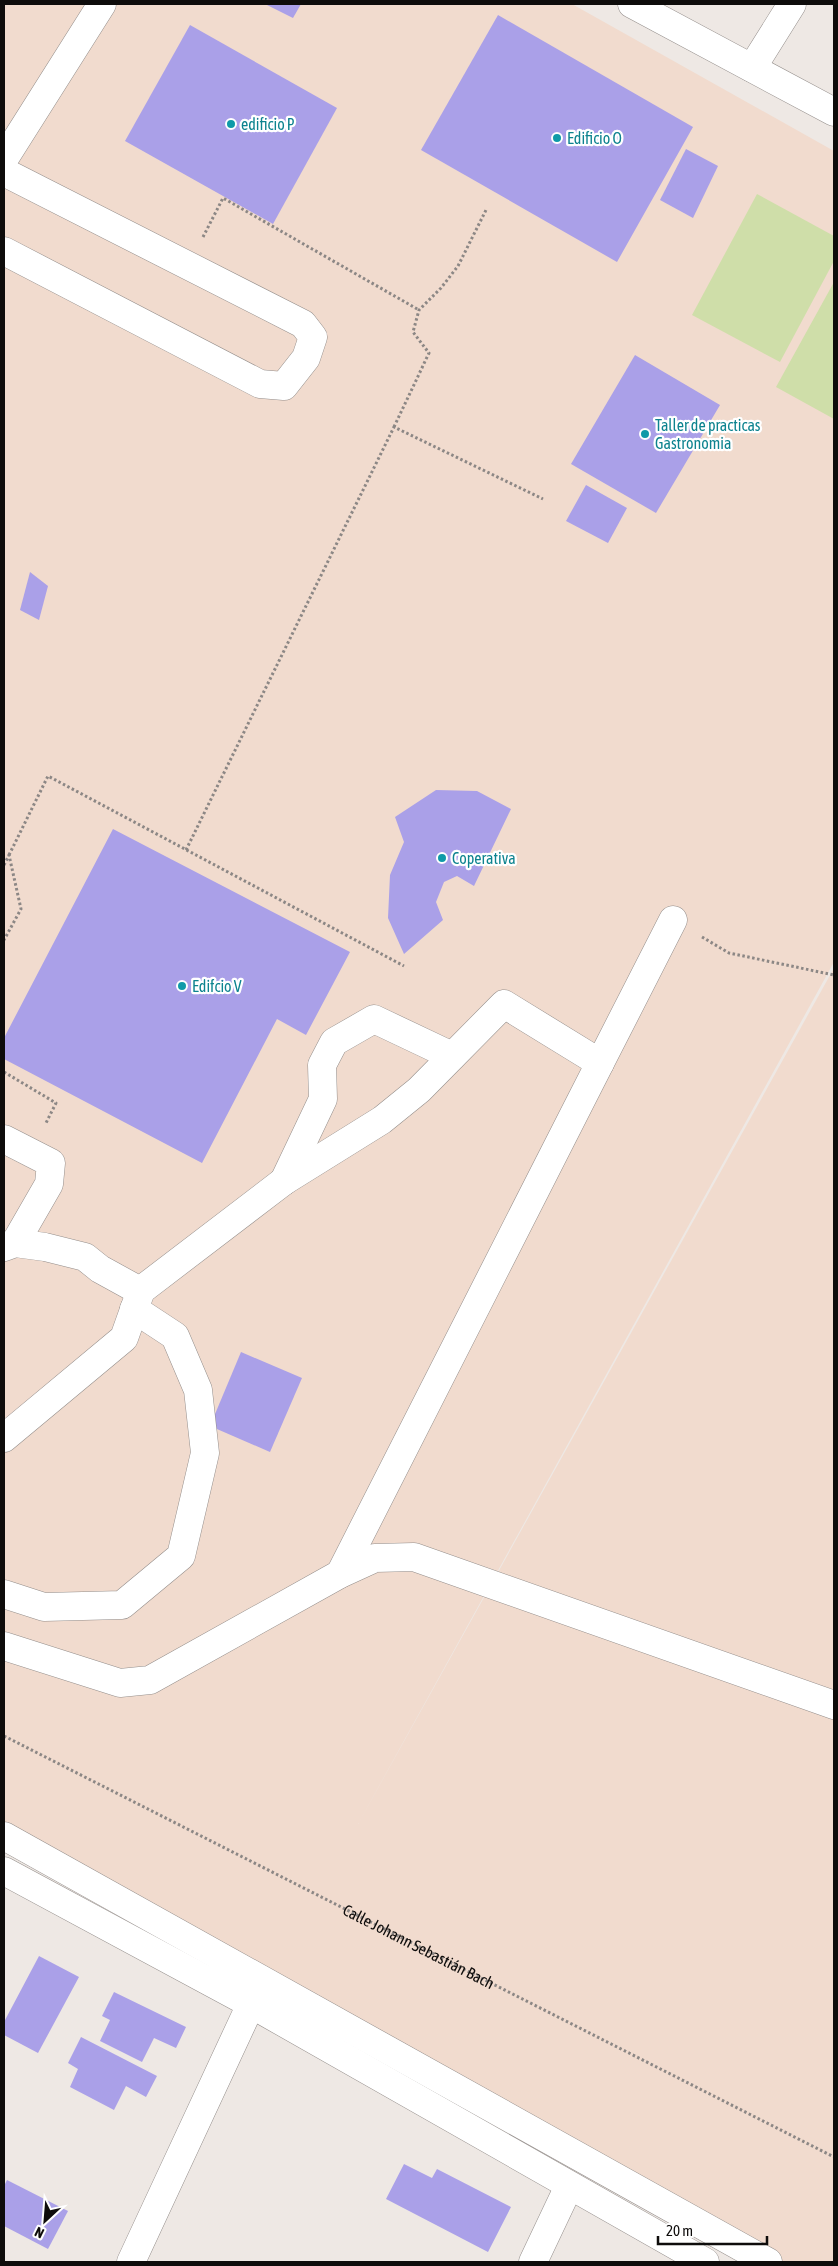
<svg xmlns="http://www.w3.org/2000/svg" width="838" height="2266" font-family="'Asap Condensed',sans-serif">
<rect width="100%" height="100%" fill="#eee8e4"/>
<path fill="#f1dbce" d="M 4,4 L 572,4 L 834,151 L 834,962 L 358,1824 L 834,968 L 834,2262 L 769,2262 L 4,1836 Z"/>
<g fill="#cfdea9">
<path d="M 757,194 L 834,236 L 834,261 L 780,362 L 692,315 Z"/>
<path d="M 834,282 L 834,419 L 776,387 Z"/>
</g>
<g fill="#aaa0e8">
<path d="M 265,4 L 301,4 L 293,18 Z"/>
<path d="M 498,15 L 693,127 L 617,262 L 421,150 Z"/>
<path d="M 190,25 L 337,108 L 273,224 L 125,141 Z"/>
<path d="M 686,149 L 718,166 L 693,218 L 660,200 Z"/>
<path d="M 635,355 L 720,405 L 656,513 L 571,464 Z"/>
<path d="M 586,485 L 627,508 L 608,543 L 566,521 Z"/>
<path d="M 30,572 L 48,586 L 39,620 L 20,610 Z"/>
<path d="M 436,790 L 477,791 L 511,809 L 474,886 L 457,876 L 444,882 L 436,902 L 443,920 L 404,954 L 388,918 L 390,875 L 404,842 L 395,817 Z"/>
<path d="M 113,829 L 350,952 L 306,1035 L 277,1019 L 202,1163 L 4,1059 L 4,1038 Z"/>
<path d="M 241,1352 L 302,1378 L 270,1452 L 210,1426 Z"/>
<path d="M 39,1956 L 79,1977 L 38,2053 L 4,2035 L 4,2022 Z"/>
<path d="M 114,1992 L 186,2027 L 176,2048 L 154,2038 L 142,2062 L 100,2041 L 110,2020 L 102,2016 Z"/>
<path d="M 81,2037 L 157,2076 L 146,2097 L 126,2086 L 114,2110 L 70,2087 L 78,2069 L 68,2063 Z"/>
<path d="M 404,2164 L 432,2178 L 437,2169 L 511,2207 L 488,2252 L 386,2199 Z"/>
<path d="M 7,2180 L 68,2211 L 48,2249 L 4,2226 L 4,2186 Z"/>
</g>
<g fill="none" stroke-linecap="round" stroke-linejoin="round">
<defs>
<g id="minor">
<path d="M 632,4 L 834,112"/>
<path d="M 752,68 L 792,4"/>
<path d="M 4,159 L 102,4"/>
<path d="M 4,172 L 303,324 L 313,337 L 306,358 L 284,386 L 260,384 L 4,251"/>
<path d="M 4,1139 L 51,1163 L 49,1184 L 15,1243"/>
<path d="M 284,1181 L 323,1099 L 322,1065 L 334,1042 L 374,1019 L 452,1056"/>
<path d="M 4,1247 L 15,1243 L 45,1247 L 85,1257 L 100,1269 L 140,1291 L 284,1181 L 382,1120 L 419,1090 L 504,1004 L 600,1063 L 673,920"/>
<path d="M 4,1438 L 124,1338 L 140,1293"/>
<path d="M 340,1574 L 600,1063"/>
<path d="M 4,1594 L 44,1607 L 122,1605 L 181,1556 L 205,1453 L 198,1390 L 175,1336 L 134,1309"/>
<path d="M 4,1646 L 120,1683 L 150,1680 L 340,1574 L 375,1558 L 414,1557 L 834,1705"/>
<path d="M 4,1836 L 768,2262"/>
<path d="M 4,1871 L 251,2004 L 705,2262"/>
<path d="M 131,2262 L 251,2004"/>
<path d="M 533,2262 L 569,2186"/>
</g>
</defs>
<use href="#minor" stroke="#948e8b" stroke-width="29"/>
<g stroke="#8c8785" stroke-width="3" stroke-dasharray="2.5 2.5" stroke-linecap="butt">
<path d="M 203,237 L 223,198 L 419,310"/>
<path d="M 394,427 L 429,353 L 413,332 L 419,310 L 441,288 L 458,266 L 487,208"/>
<path d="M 186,850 L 394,427 L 543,499"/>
<path d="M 9,855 L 48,776 L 404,966"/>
<path d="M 4,865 L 9,855 L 21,909 L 4,940"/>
<path d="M 702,937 L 729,953 L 834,975"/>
<path d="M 4,1072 L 56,1103 L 46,1123"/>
<path id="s1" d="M 4,1736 L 834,2157"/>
</g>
<use href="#minor" stroke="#fff" stroke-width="28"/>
</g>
<g fill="#0f9aa8" stroke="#fff" stroke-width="2">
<circle cx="231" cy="124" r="5"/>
<circle cx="557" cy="138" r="5"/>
<circle cx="645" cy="434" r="5"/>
<circle cx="442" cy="858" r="5"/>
<circle cx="182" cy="986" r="5"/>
</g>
<g text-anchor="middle" stroke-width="4.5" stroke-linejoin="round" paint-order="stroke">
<g font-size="16" fill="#0d838f" stroke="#fff" text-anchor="start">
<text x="241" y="130">edificio P</text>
<text x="567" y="144">Edificio O</text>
<text x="655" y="431">Taller de practicas<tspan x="655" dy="18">Gastronomia</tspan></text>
<text x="452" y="864">Coperativa</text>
<text x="192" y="992">Edifcio V</text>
</g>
<g font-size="16" fill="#0e0c0b" stroke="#fff">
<text dy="6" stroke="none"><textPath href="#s1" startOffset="465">Calle Johann Sebastián Bach</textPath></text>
</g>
</g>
<rect width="838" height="2266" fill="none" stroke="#0e0c0b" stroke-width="10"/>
<g transform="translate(45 2221) rotate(206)" stroke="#ffffff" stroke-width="4" paint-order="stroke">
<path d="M0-4L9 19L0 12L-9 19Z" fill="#0e0c0b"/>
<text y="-8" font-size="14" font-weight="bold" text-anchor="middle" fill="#0e0c0b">N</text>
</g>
<path d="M658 2236v8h109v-8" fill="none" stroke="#0e0c0b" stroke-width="2.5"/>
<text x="666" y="2236" font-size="15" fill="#0e0c0b" stroke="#ffffff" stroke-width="4" paint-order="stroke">20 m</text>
</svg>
